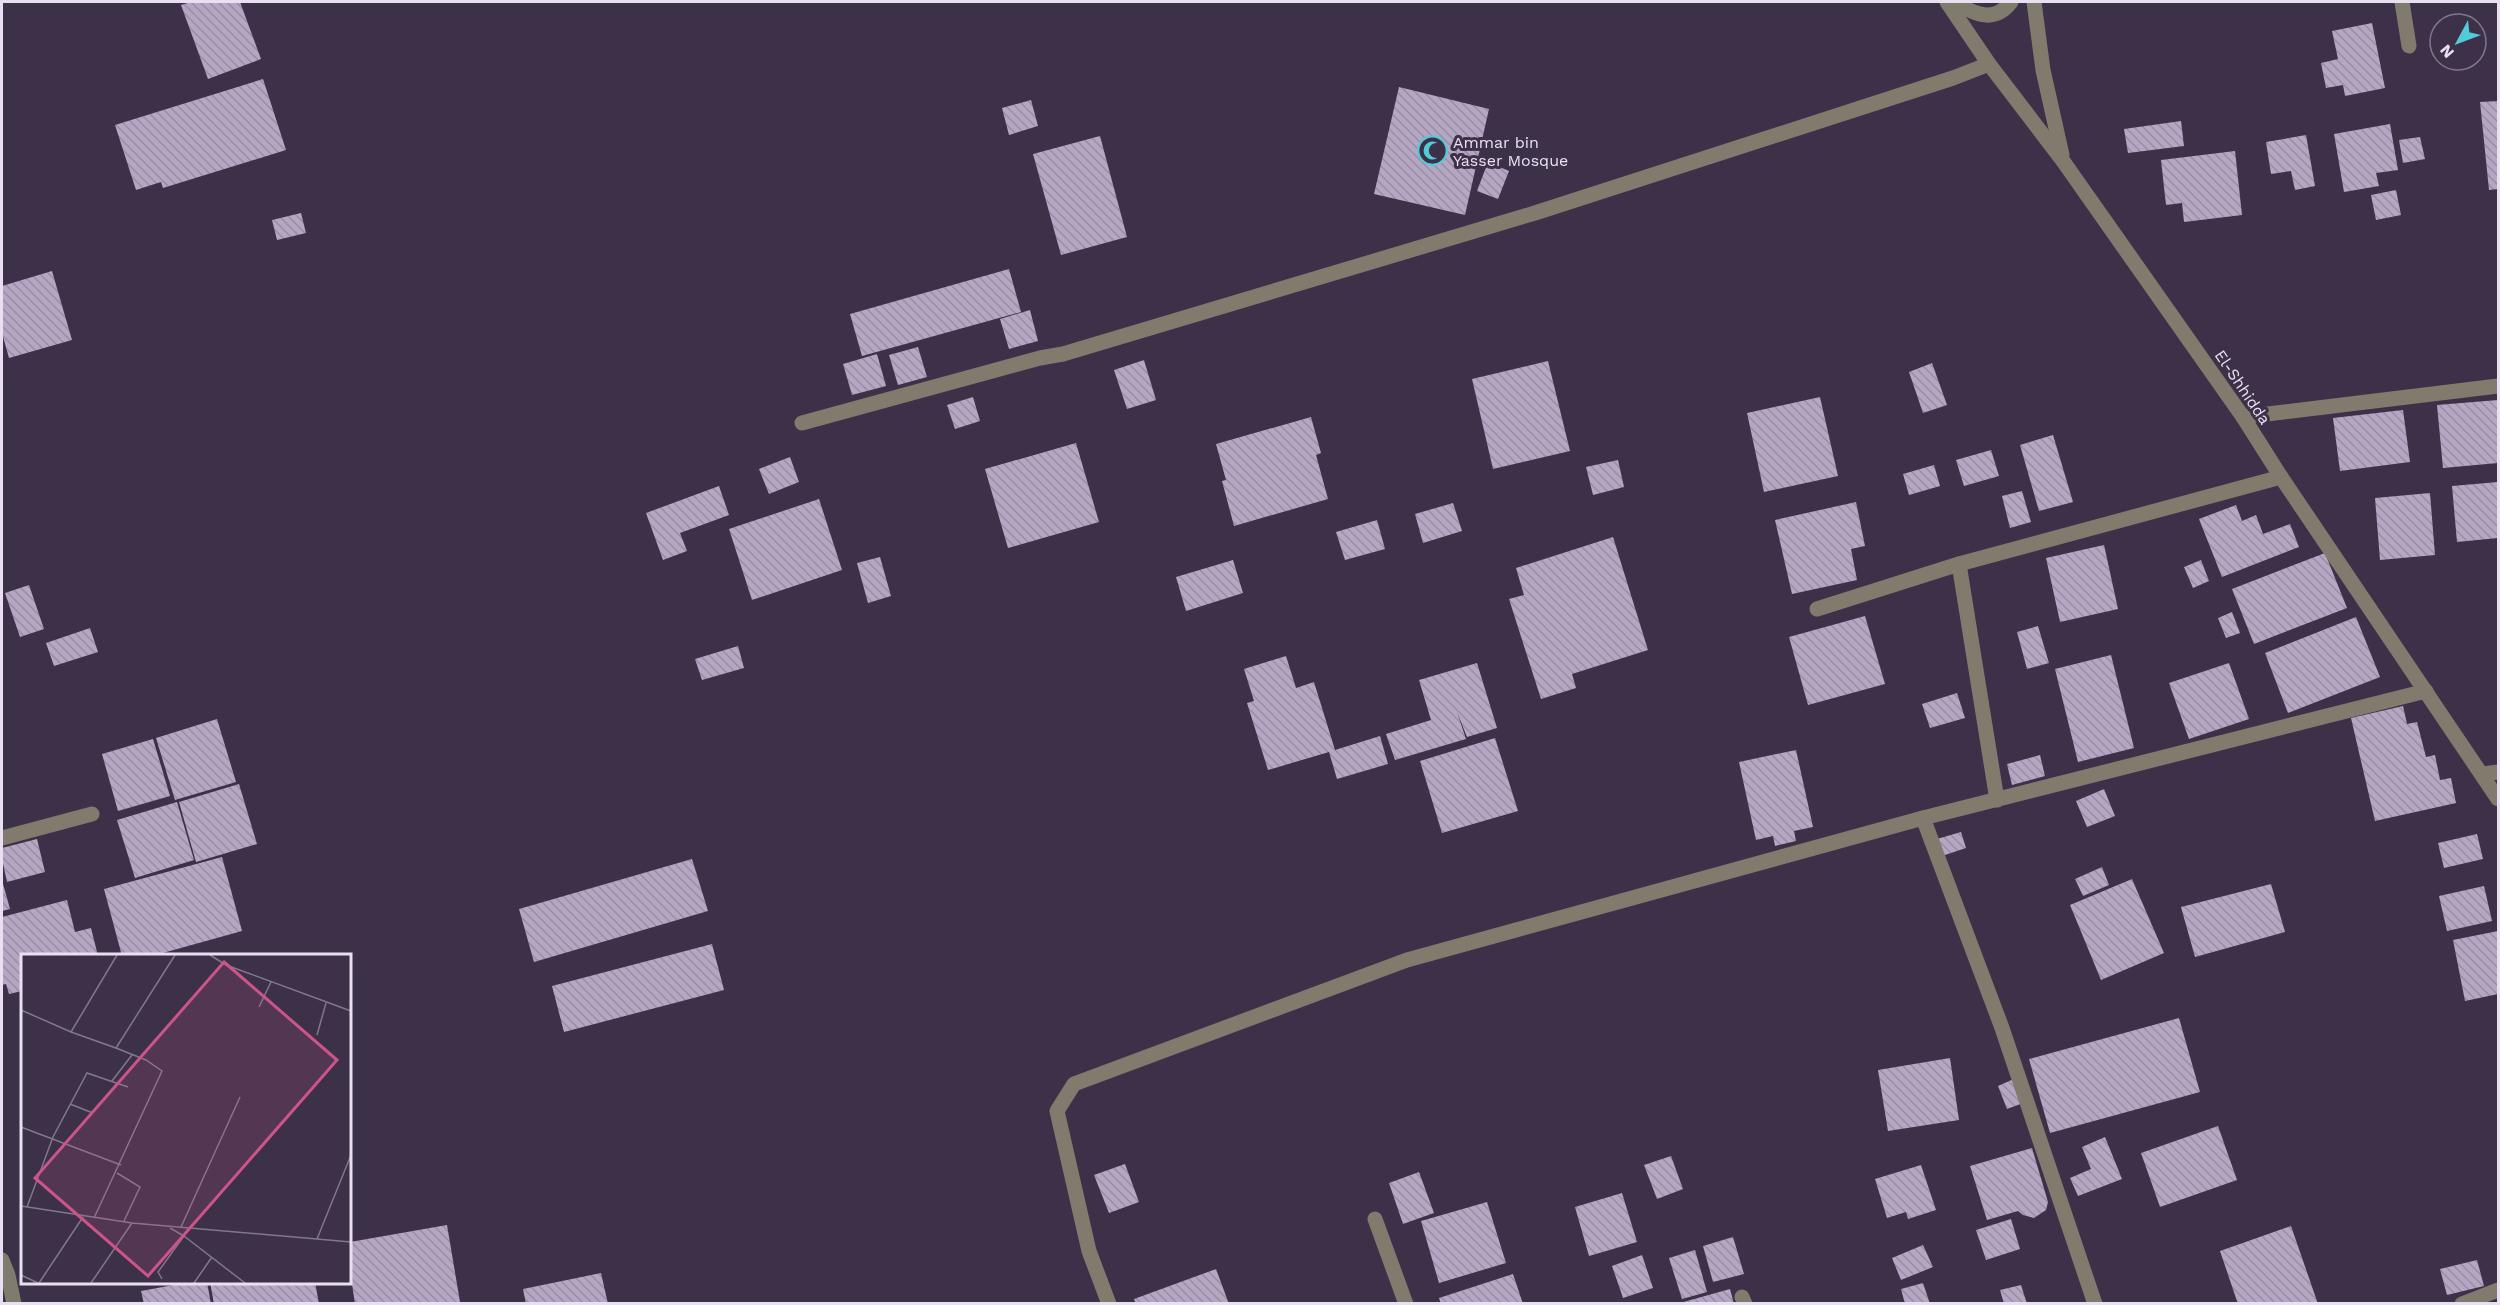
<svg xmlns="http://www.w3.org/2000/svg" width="2500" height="1305" font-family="'Work Sans',sans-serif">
<defs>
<pattern id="building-back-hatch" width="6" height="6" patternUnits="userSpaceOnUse" patternTransform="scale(1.5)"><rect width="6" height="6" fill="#b5a6c3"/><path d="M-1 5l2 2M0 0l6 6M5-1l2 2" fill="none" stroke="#998da4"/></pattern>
</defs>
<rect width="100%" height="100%" fill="#3d3149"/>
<g fill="url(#building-back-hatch)">
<path d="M 191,2 L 240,2 L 261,59 L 208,79 L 181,5 Z"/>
<path d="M 2372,23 L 2385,88 L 2345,96 L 2343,85 L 2326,88 L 2321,63 L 2338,59 L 2332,31 Z"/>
<path d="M 263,79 L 286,150 L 163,188 L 161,182 L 136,190 L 115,125 Z"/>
<path d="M 1399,87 L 1489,109 L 1465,215 L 1374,194 Z"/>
<path d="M 1031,100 L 1038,126 L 1009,135 L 1002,108 Z"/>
<path d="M 2498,101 L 2498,189 L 2489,190 L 2480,102 Z"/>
<path d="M 2181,121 L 2184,146 L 2128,153 L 2124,129 Z"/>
<path d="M 2390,124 L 2398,170 L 2376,173 L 2379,186 L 2344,192 L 2334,134 Z"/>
<path d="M 2306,135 L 2315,186 L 2295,190 L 2291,171 L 2271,174 L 2266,142 Z"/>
<path d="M 1100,136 L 1127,237 L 1061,255 L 1033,154 Z"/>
<path d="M 2420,137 L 2425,159 L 2403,163 L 2399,140 Z"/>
<path d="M 2235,151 L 2242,215 L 2184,222 L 2182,203 L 2166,205 L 2161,160 Z"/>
<path d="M 1488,162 L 1509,171 L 1498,199 L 1477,191 Z"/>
<path d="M 2396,190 L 2401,215 L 2376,220 L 2371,195 Z"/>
<path d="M 301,213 L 306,233 L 277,240 L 272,220 Z"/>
<path d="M 1009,269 L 1021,312 L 862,356 L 850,314 Z"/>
<path d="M 52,271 L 72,340 L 9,358 L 2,333 L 2,286 Z"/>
<path d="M 1030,310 L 1038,341 L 1009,349 L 1000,319 Z"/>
<path d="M 918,347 L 927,377 L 898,385 L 889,355 Z"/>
<path d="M 877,354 L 886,386 L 852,395 L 843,364 Z"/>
<path d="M 1144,360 L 1156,400 L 1127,409 L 1114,370 Z"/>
<path d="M 1548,361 L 1570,451 L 1493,469 L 1472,379 Z"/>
<path d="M 1932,363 L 1947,405 L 1923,413 L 1909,372 Z"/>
<path d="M 973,397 L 980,421 L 955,429 L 947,405 Z"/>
<path d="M 1820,397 L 1838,476 L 1764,492 L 1747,413 Z"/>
<path d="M 2498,400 L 2498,463 L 2443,468 L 2437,405 Z"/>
<path d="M 2403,410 L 2410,462 L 2340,471 L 2333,418 Z"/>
<path d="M 1311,417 L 1321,453 L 1316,455 L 1328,499 L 1234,526 L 1222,481 L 1226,480 L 1216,444 Z"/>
<path d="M 2053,435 L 2073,502 L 2039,511 L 2020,445 Z"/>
<path d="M 1076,443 L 1099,522 L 1008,548 L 985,469 Z"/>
<path d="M 1991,450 L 1999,476 L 1964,486 L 1956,460 Z"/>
<path d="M 790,457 L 799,482 L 769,494 L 759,469 Z"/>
<path d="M 1618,460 L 1624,487 L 1593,495 L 1586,467 Z"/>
<path d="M 1934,465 L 1940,486 L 1909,495 L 1903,474 Z"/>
<path d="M 2498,482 L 2498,538 L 2457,542 L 2452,486 Z"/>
<path d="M 719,486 L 729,515 L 680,533 L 687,551 L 663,560 L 646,513 Z"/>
<path d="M 2022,491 L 2031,522 L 2010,528 L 2002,496 Z"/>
<path d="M 2430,493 L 2435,555 L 2380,560 L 2375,498 Z"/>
<path d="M 819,499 L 842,570 L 752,600 L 729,529 Z"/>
<path d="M 1856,502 L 1865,546 L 1851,549 L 1857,580 L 1792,594 L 1775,520 Z"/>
<path d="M 1453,503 L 1462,531 L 1423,543 L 1415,514 Z"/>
<path d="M 2236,505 L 2242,521 L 2256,515 L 2263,534 L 2290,524 L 2299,547 L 2222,577 L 2199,519 Z"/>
<path d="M 1377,520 L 1385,549 L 1345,560 L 1336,532 Z"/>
<path d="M 1613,537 L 1648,650 L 1572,674 L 1576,688 L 1541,699 L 1509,599 L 1524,595 L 1516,568 Z"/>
<path d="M 2104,545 L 2118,609 L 2060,622 L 2046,558 Z"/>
<path d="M 2325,553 L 2347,608 L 2254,644 L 2232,589 Z"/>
<path d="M 880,557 L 891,596 L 868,603 L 857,563 Z"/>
<path d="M 1233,560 L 1243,593 L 1186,611 L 1176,577 Z"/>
<path d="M 2201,560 L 2209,581 L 2193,588 L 2184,567 Z"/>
<path d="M 29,585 L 44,629 L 20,637 L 5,593 Z"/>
<path d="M 2232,612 L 2240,633 L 2226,638 L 2218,618 Z"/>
<path d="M 1865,616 L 1885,684 L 1808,705 L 1789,637 Z"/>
<path d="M 2356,617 L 2380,677 L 2288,713 L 2265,653 Z"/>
<path d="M 2038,626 L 2049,663 L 2027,669 L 2017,632 Z"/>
<path d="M 90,628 L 98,652 L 54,666 L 46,643 Z"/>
<path d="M 738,646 L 744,668 L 702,680 L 695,659 Z"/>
<path d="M 2111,655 L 2134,748 L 2078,762 L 2055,669 Z"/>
<path d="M 1286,656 L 1296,688 L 1314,682 L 1335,750 L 1380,736 L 1388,764 L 1337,779 L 1329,752 L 1268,770 L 1247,703 L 1254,701 L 1244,669 Z"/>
<path d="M 1477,663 L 1497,728 L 1467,737 L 1457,712 L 1466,739 L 1395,760 L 1386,734 L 1431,720 L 1419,680 Z"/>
<path d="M 2229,663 L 2249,719 L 2189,739 L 2169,683 Z"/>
<path d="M 1957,693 L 1965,718 L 1930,728 L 1922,704 Z"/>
<path d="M 2403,706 L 2407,724 L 2417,722 L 2426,757 L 2435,755 L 2440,780 L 2451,778 L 2456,803 L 2375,821 L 2351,718 Z"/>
<path d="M 217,719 L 236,782 L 175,800 L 156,738 Z"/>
<path d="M 1495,738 L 1518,811 L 1442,833 L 1420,761 Z"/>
<path d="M 153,739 L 170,796 L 118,811 L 102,754 Z"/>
<path d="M 1796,750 L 1813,827 L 1794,831 L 1796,841 L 1775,846 L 1773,836 L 1756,840 L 1739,762 Z"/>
<path d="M 2040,755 L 2045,776 L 2012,785 L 2007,764 Z"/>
<path d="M 239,784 L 257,844 L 196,862 L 179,802 Z"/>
<path d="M 2104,789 L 2115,816 L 2087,827 L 2076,801 Z"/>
<path d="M 177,802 L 194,860 L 135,878 L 117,820 Z"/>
<path d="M 1961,832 L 1966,848 L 1942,856 L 1937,839 Z"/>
<path d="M 2477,834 L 2483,859 L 2444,868 L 2438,843 Z"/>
<path d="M 37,839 L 45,872 L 7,882 L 2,859 L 2,848 Z"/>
<path d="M 222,857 L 242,931 L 152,956 L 122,956 L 104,889 Z"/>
<path d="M 692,859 L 708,911 L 534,962 L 519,909 Z"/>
<path d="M 2102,867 L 2109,885 L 2083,896 L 2075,879 Z"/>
<path d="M 2132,879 L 2164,953 L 2101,980 L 2070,905 Z"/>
<path d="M 2,880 L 10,909 L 2,911 Z"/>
<path d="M 2271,884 L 2285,932 L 2195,957 L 2181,907 Z"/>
<path d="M 2484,886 L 2492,921 L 2447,931 L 2439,896 Z"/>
<path d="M 67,900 L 75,932 L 91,928 L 98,956 L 22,956 L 22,991 L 9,994 L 6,984 L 2,985 L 2,917 Z"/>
<path d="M 2498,931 L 2498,994 L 2465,1001 L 2453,940 Z"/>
<path d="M 712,944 L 724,990 L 564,1032 L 552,986 Z"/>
<path d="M 2179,1018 L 2200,1092 L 2050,1133 L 2029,1059 Z"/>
<path d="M 1950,1058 L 1959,1120 L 1888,1131 L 1878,1070 Z"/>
<path d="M 2016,1078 L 2026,1102 L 2007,1109 L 1998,1086 Z"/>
<path d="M 2218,1126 L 2237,1180 L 2160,1207 L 2141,1153 Z"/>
<path d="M 2105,1137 L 2122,1179 L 2078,1196 L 2070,1178 L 2091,1169 L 2082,1147 Z"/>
<path d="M 2032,1148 L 2048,1202 L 2046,1210 L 2034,1218 L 2023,1215 L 2018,1211 L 1987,1220 L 1970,1166 Z"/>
<path d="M 1671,1156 L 1683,1189 L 1657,1199 L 1644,1165 Z"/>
<path d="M 1125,1164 L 1139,1202 L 1109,1213 L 1094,1175 Z"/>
<path d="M 1921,1165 L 1936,1210 L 1908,1219 L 1906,1212 L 1887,1218 L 1875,1179 Z"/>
<path d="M 1419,1172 L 1434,1213 L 1403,1224 L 1389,1183 Z"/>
<path d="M 1622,1193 L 1637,1242 L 1589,1256 L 1575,1207 Z"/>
<path d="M 1487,1202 L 1506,1263 L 1439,1283 L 1421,1221 Z"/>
<path d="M 2011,1219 L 2020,1249 L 1986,1260 L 1976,1230 Z"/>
<path d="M 447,1225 L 460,1302 L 355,1304 L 350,1271 L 350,1242 Z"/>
<path d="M 2291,1226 L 2318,1304 L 2238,1304 L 2220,1251 Z"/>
<path d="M 1733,1237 L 1744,1274 L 1713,1282 L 1703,1246 Z"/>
<path d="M 1923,1245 L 1933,1267 L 1901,1280 L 1892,1258 Z"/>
<path d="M 1695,1250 L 1707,1292 L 1682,1299 L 1669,1258 Z"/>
<path d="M 1642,1255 L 1653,1288 L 1623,1298 L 1612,1266 Z"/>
<path d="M 2477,1260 L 2484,1286 L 2447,1295 L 2440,1269 Z"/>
<path d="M 1216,1269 L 1229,1304 L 1136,1304 L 1134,1299 Z"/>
<path d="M 601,1273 L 608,1304 L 526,1304 L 523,1289 Z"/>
<path d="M 1513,1274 L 1523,1304 L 1441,1304 L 1439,1298 Z"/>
<path d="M 190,1282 L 207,1282 L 211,1304 L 144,1304 L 141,1291 Z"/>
<path d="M 210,1282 L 315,1282 L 319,1304 L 214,1304 Z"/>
<path d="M 1923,1283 L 1930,1304 L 1905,1304 L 1901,1289 Z"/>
<path d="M 2021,1285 L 2027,1304 L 2004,1304 L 2000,1290 Z"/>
<path d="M 1730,1289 L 1734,1304 L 1680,1304 L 1680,1303 Z"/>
</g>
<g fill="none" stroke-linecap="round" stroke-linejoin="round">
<g stroke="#817b6e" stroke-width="15">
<path d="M 1947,2 L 1989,64 L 2063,161 L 2243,417 L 2281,477 L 2498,799"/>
<path d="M 1956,2 C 1974,15 1995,23 2011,2"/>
<path d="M 2034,2 L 2043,70 L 2062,155"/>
<path d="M 2402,2 L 2409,46"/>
<path d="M 2243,417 L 2498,386"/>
<path d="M 802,423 L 1040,358 L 1063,354 L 1535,213 L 1953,78 L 1989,64"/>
<path d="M 1817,609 L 1959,564"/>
<path d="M 2483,774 L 2498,772"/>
<path d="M 1997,800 L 1959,564 L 2281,477"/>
<path d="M 1923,818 L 2002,1028 L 2095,1304"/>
<path d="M 2,838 L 92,814"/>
<path d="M 1375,1219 L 1406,1304"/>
<path d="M 2,1260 L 8,1275 L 14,1304"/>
<path d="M 1742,1297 L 1745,1304"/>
<path d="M 1109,1304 L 1089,1251 L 1057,1111 L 1074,1084 L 1407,960 L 1923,818 L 2426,691"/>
<path d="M 2462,1304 L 2498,1290"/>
</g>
</g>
<defs>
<symbol id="mosque-ring" viewBox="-11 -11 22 22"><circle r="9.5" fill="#3d3149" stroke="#52cbd9" stroke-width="1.5"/><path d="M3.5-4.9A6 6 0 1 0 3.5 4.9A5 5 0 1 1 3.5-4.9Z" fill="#52cbd9"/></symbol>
</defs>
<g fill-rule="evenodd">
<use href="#mosque-ring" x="1416" y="134" width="33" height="33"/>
</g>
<g text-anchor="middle" stroke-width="6" stroke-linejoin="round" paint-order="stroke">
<g font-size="16" fill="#e8e0f0" stroke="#3d3149" text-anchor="start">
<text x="1453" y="148">Ammar bin<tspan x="1453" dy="18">Yasser Mosque</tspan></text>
</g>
<g font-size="16" fill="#e8e0f0" stroke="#3d3149">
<text transform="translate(2243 387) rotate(56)" y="6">El-Shhidda</text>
</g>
</g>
<g transform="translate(21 954)">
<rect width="330" height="330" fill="#3d3149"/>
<path fill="none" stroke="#81778c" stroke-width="1.5" d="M 189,1 L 205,11 L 330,57M 238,53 L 250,28M 0,56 L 50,78 L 96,1M 50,78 L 95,94 L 154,1M 296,81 L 305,49M 91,127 L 111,101M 49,150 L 72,159M 0,173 L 100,211M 96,219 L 119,233 L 103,267M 0,252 L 111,269 L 330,288M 6,253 L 32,183 L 66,119 L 107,133M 73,264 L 141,117 L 125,106 L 95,94M 160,273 L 219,143M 163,282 L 224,329M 296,285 L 330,201M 0,321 L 17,329M 141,325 L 137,318 L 163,282 L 149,274M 18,329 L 62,263M 70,329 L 111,269M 173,329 L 191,303"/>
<path fill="#cd5488" fill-opacity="0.15" stroke="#cd5488" stroke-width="3" d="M 203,8 L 316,106 L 127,322 L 14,224 Z"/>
<rect width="330" height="330" fill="none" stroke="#e8e0f0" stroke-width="3"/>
</g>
<rect width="2500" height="1305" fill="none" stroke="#e8e0f0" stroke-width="6"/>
<g transform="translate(2458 42) rotate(229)"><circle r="28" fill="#3d3149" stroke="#81778c" stroke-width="1.5"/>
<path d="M0-4.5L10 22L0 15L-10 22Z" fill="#52cbd9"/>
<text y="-9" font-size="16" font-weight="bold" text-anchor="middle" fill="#e8e0f0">N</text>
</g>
</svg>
